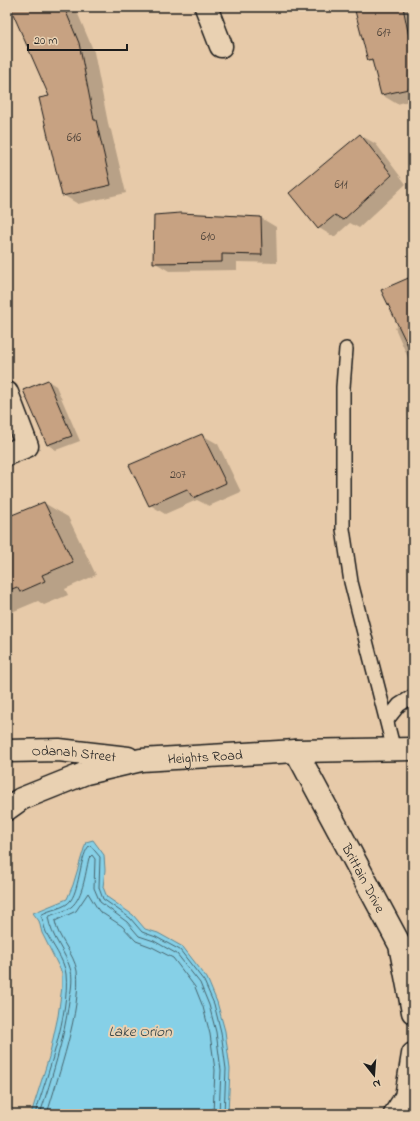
<svg xmlns="http://www.w3.org/2000/svg" width="420" height="1121" font-family="'Indie Flower',sans-serif">
<rect width="100%" height="100%" fill="#e7caa9"/>
<filter id="ink" filterUnits="userSpaceOnUse"><feTurbulence type="fractalNoise" baseFrequency=".025" numOctaves="2"/><feDisplacementMap in="SourceGraphic" scale="8" xChannelSelector="R" yChannelSelector="G"/><feConvolveMatrix kernelMatrix="1 2 1 2 8 2 1 2 1" color-interpolation-filters="sRGB"/></filter>
<g filter="url(#ink)">
<path fill="#86d0e7" stroke="#5c8896" d="M 93,840 L 104,855 L 105,870 L 103,887 L 107,897 L 133,915 L 145,929 L 158,933 L 183,947 L 207,978 L 217,1002 L 225,1031 L 230,1069 L 228,1114 L 31,1114 L 49,1057 L 58,1016 L 62,987 L 62,973 L 42,933 L 39,921 L 33,913 L 67,899 L 73,885 L 86,842 Z"/>
<g fill="#0003">
<path d="M 11,7 L 75,7 L 94,52 L 109,128 L 111,130 L 126,193 L 78,204 L 63,195 L 50,97 Z"/>
<path d="M 355,7 L 413,7 L 413,100 L 397,104 L 382,95 L 374,63 L 369,61 Z"/>
<path d="M 360,135 L 376,144 L 406,184 L 359,228 L 350,223 L 334,237 L 319,228 Z"/>
<path d="M 228,217 L 261,218 L 276,227 L 277,263 L 237,262 L 237,270 L 169,271 L 154,262 Z"/>
<path d="M 413,277 L 413,369 L 395,328 L 399,325 Z"/>
<path d="M 48,381 L 56,386 L 80,441 L 56,450 L 48,445 L 24,391 Z"/>
<path d="M 202,435 L 218,444 L 241,492 L 209,506 L 197,500 L 165,514 L 150,505 Z"/>
<path d="M 44,503 L 68,517 L 96,575 L 65,589 L 68,595 L 44,605 L 38,601 L 7,614 L 7,518 Z"/>
</g>
<g fill="none" stroke-linecap="round" stroke-linejoin="round">
<g stroke="#46646d" stroke-width="1">
<path d="M 35,1114 C 47,1076 70,1013 66,974 C 64,959 52,945 46,932 C 44,927 43,920 41,915 C 49,909 65,909 71,900 C 80,887 80,854 90,845 L 100,857 L 99,888 L 103,899 L 130,918 L 142,932 L 156,937 L 180,950 L 204,981 L 214,1004 L 221,1032 L 226,1069 L 224,1114"/>
<path d="M 40,1114 C 52,1077 64,1040 69,1001 C 71,992 73,980 71,971 C 66,952 51,937 48,917 C 54,913 61,913 68,909 C 83,901 85,874 89,858 L 92,855 L 95,859 L 94,888 L 100,902 L 127,922 L 139,936 L 154,941 L 177,954 L 200,983 L 209,1005 L 216,1032 L 221,1070 L 219,1114"/>
<path d="M 47,1114 C 58,1076 82,1009 77,971 C 74,953 58,939 55,921 L 76,911 L 88,893 L 99,911 L 122,926 L 136,941 L 152,947 L 173,958 L 195,987 L 203,1007 L 210,1034 L 215,1070 L 213,1114"/>
</g>
</g>
<g fill="#c7a282" stroke="#1c1c1c">
<path d="M 10,7 L 64,7 L 79,43 L 94,120 L 96,120 L 111,185 L 62,196 L 39,98 L 49,96 Z"/>
<path d="M 354,7 L 403,7 L 413,57 L 413,88 L 381,95 L 372,60 L 368,61 Z"/>
<path d="M 360,134 L 392,175 L 343,220 L 335,215 L 318,229 L 289,193 Z"/>
<path d="M 180,213 L 261,217 L 262,255 L 222,254 L 222,262 L 153,263 L 154,215 Z"/>
<path d="M 413,276 L 413,356 L 381,290 Z"/>
<path d="M 48,380 L 72,436 L 47,445 L 23,390 Z"/>
<path d="M 202,434 L 226,483 L 193,498 L 187,489 L 149,506 L 129,465 Z"/>
<path d="M 44,502 L 73,562 L 42,575 L 45,581 L 20,592 L 17,587 L 7,591 L 7,517 Z"/>
</g>
<g fill="none" stroke-linecap="round" stroke-linejoin="round">
<defs>
<g id="lane">
<path d="M 346,349 L 343,387 L 343,529 L 351,582 L 394,750"/>
<path d="M 387,720 L 399,705 L 413,696"/>
</g>
<g id="street">
<path d="M 206,7 L 221,46"/>
<path d="M 7,393 L 27,446 L 7,454"/>
<path id="s1" d="M 7,751 L 59,750 L 128,758"/>
<path id="s2" d="M 296,751 L 400,945 L 413,1012"/>
<path id="s3" d="M 7,809 L 21,799 L 86,773 L 141,760 L 296,751 L 413,749"/>
<path d="M 395,1114 L 406,1097 L 413,1054"/>
</g>
</defs>
<use href="#lane" stroke="#1c1c1c" stroke-width="16"/>
<use href="#street" stroke="#1c1c1c" stroke-width="25"/>
<use href="#lane" stroke="#e9d1b2" stroke-width="13"/>
<use href="#street" stroke="#e9d1b2" stroke-width="22"/>
</g>
</g>
<g text-anchor="middle" stroke-width="4" stroke-linejoin="round" paint-order="stroke">
<g font-size="12" fill="#473e36">
<text x="384" y="36">617</text>
<text x="74" y="141">616</text>
<text x="341" y="188">611</text>
<text x="208" y="240">610</text>
<text x="178" y="478">207</text>
</g>
<g font-size="14" fill="#1c1c1c" stroke="#e9d1b2">
<text dy="5" stroke="none"><textPath href="#s1" startOffset="67">Odanah Street</textPath></text>
<text dy="5" stroke="none"><textPath href="#s3" startOffset="208">Heights Road</textPath></text>
<text dy="5" stroke="none"><textPath href="#s2" startOffset="144">Brittain Drive</textPath></text>
</g>
<g font-size="15" font-style="italic" fill="#314045" stroke="#e9d1b2">
<text x="140" y="1036">Lake Orion</text>
</g>
</g>
<rect width="420" height="1121" fill="none" stroke="#e9d1b2" stroke-width="24"/>
<rect x="12" y="12" width="396" height="1097" fill="none" stroke="#1c1c1c" stroke-width="1.5" filter="url(#ink)"/>
<g transform="translate(374 1075) rotate(163)" stroke="#e9d1b2" stroke-width="3" paint-order="stroke">
<path d="M0-3L7 15L0 10L-7 15Z" fill="#1c1c1c"/>
<text y="-6" font-size="11" font-weight="bold" text-anchor="middle" fill="#1c1c1c">N</text>
</g>
<path d="M28 44v6h99v-6" fill="none" stroke="#1c1c1c" stroke-width="2"/>
<text x="34" y="44" font-size="12" fill="#1c1c1c" stroke="#e9d1b2" stroke-width="3" paint-order="stroke">20 m</text>
</svg>
